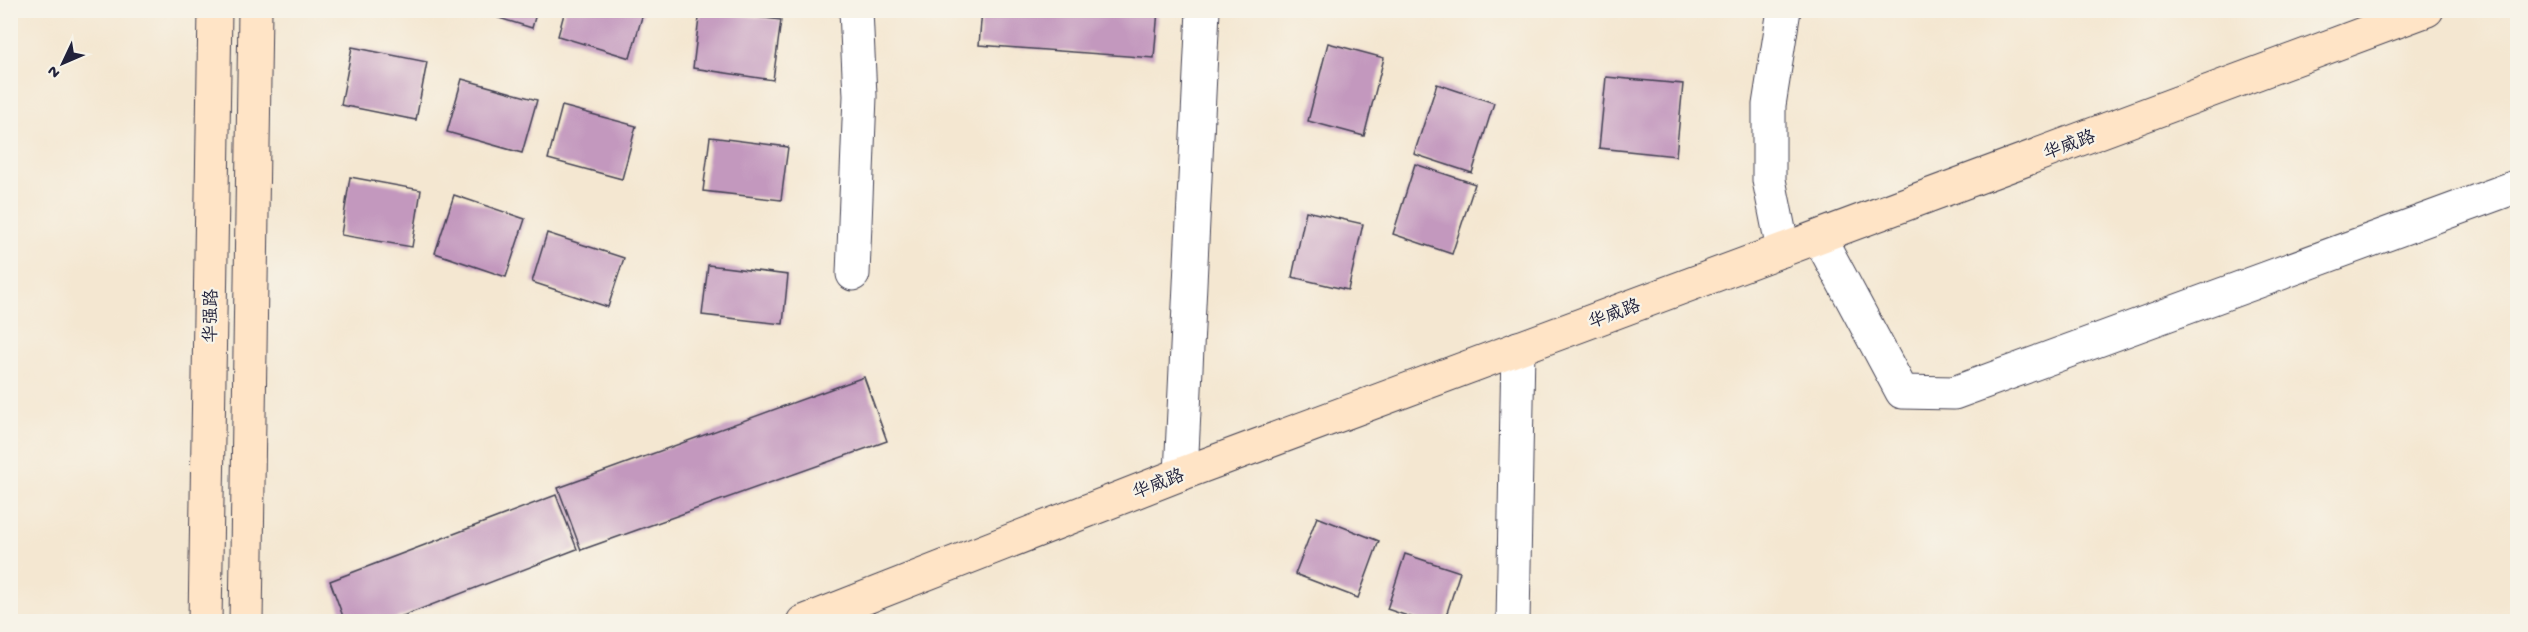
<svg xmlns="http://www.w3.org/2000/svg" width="2528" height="632" font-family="'Gochi Hand','LXGW WenKai TC',sans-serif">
<rect width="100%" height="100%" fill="#f7f3e8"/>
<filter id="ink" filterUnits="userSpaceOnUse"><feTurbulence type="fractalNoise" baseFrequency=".0167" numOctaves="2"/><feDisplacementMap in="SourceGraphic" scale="12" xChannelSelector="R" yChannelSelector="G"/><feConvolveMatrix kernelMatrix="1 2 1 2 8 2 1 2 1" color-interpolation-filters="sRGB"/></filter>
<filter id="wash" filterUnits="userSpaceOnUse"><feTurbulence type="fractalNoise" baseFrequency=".008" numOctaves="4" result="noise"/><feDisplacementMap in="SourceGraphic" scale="24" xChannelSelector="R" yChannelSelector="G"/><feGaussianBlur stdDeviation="1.35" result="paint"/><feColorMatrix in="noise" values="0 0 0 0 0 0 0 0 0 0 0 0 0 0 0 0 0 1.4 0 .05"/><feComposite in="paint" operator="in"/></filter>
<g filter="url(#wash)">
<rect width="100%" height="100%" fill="#f4e7d1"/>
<g id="blocks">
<g fill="#c398be">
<path d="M 473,10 L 537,10 L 532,28 Z"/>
<path d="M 565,10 L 644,10 L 630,58 L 558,36 Z"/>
<path d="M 700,10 L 781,20 L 773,80 L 693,68 Z"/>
<path d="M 982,10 L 1158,10 L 1154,58 L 979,45 Z"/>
<path d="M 1328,43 L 1384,58 L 1364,136 L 1308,121 Z"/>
<path d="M 352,47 L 427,62 L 416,120 L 341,105 Z"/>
<path d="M 1606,77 L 1683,84 L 1676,156 L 1599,148 Z"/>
<path d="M 462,79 L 537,100 L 522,153 L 447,132 Z"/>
<path d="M 1437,84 L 1494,103 L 1472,173 L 1414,154 Z"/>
<path d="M 562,106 L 636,126 L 622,179 L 548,159 Z"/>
<path d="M 710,137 L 788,147 L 781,200 L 703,191 Z"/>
<path d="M 1415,164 L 1475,184 L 1452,254 L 1393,234 Z"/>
<path d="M 350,177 L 421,190 L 412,247 L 341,235 Z"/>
<path d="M 454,195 L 525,219 L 506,277 L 435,253 Z"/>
<path d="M 1306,211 L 1363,224 L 1348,290 L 1292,277 Z"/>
<path d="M 547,233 L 624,258 L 608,307 L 532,282 Z"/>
<path d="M 708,265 L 788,275 L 783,324 L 702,315 Z"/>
<path d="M 864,377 L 887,441 L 581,550 L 558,488 Z"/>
<path d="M 556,495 L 577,549 L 387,622 L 345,622 L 330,581 Z"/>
<path d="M 1317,517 L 1379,541 L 1358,598 L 1295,574 Z"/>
<path d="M 1405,554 L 1460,572 L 1444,622 L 1425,622 L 1387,609 Z"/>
</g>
</g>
</g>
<g filter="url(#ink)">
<use href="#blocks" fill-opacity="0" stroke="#424052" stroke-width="1.5"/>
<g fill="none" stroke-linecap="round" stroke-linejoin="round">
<defs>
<g id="minor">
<path d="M 1819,237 L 1902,392 L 1954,393 L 2518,186"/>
<path d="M 1783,250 L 1769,180 L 1769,105 L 1784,10"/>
<path d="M 853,274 L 860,96 L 856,10"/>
<path d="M 1181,474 L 1203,10"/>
<path d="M 1513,622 L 1518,348"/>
</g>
<g id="secondary">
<path d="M 205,622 L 215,10"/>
<path d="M 246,622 L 255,10"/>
<path d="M 803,622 L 1181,474 L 2427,10"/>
</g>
</defs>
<use href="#minor" stroke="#424052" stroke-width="35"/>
<use href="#secondary" stroke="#424052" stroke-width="35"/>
<use href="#minor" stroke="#fff" stroke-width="33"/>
<use href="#secondary" stroke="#ffe4c6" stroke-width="33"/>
</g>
</g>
<g text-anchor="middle" stroke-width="4.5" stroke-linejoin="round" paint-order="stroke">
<g font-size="18" fill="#22223b" stroke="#f7f3e8">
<text transform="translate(2069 144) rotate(-20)" y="6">华威路</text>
<text transform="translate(1614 313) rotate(-20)" y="6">华威路</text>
<text transform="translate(210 316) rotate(-89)" y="6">华强路</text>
<text transform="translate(1158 483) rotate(-21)" y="6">华威路</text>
</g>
</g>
<rect width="2528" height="632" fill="none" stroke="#f7f3e8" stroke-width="36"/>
<g transform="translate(63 63) rotate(226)" stroke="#f7f3e8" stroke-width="4.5" paint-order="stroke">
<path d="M0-4.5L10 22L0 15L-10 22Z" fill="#22223b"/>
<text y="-9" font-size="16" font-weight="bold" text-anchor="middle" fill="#22223b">N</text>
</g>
</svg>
